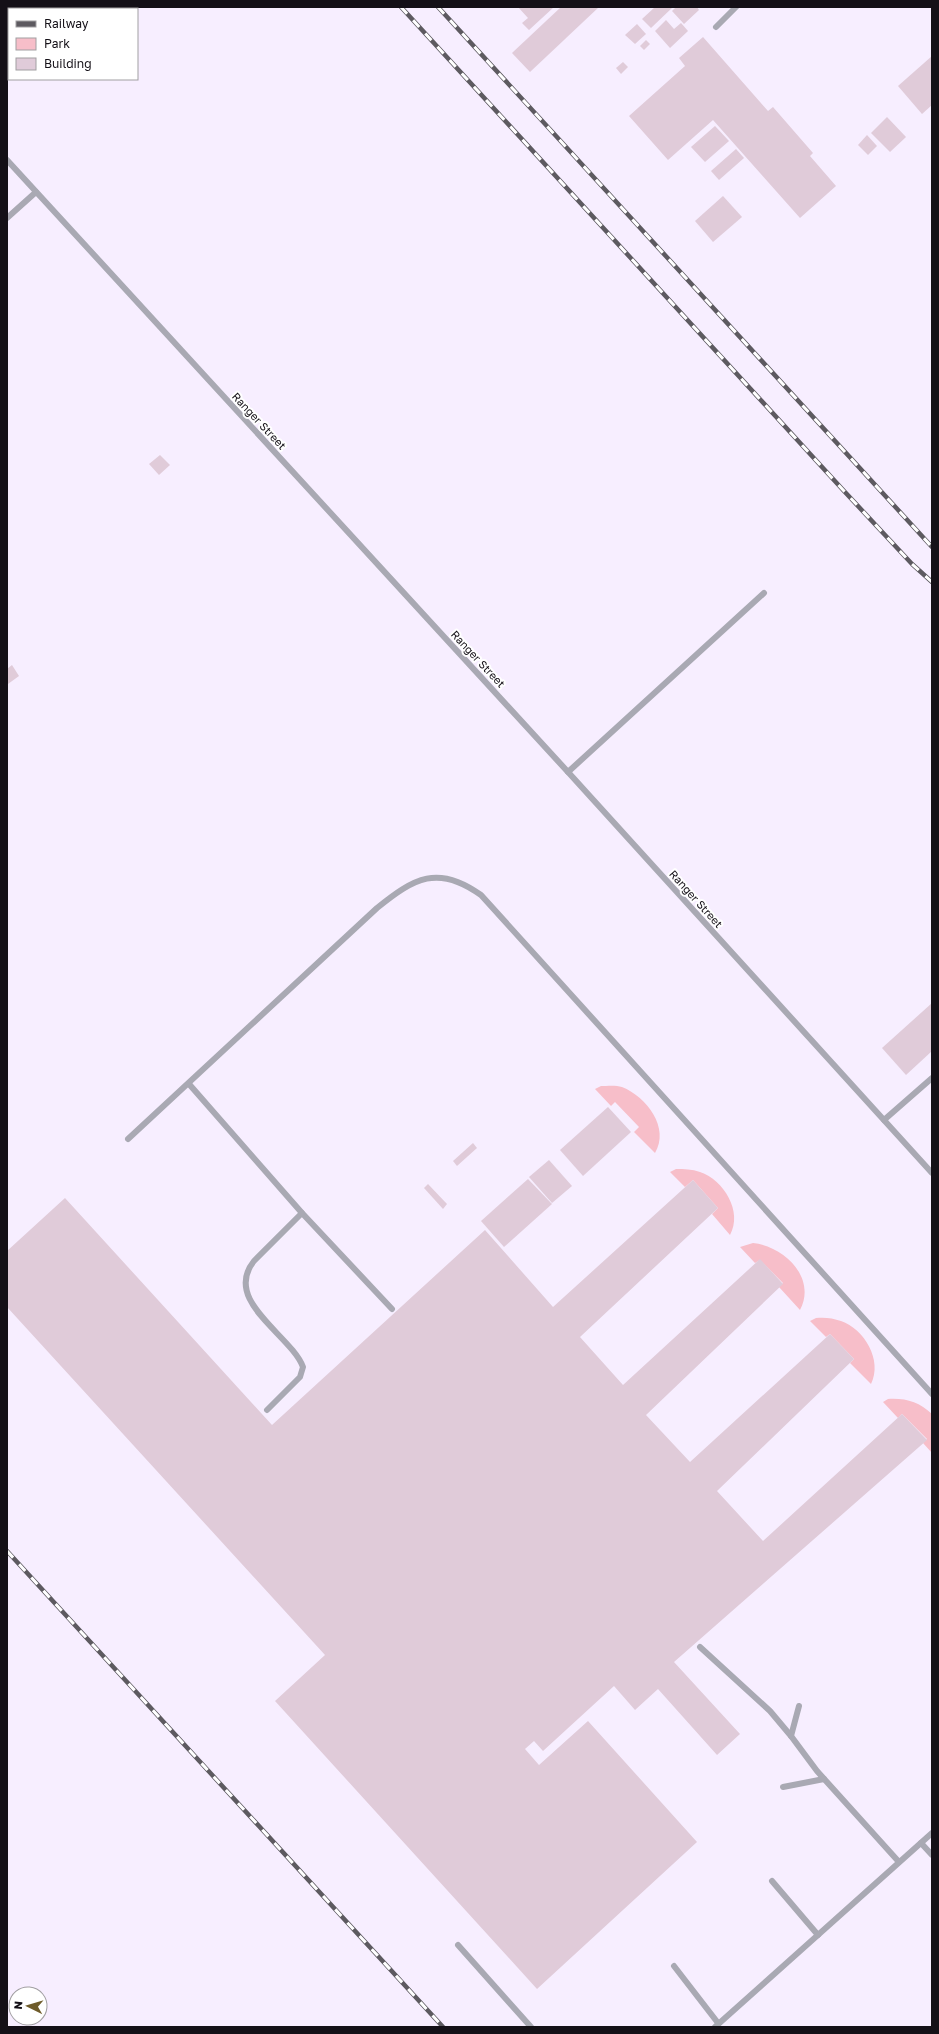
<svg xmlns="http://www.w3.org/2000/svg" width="939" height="2034" font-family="'Golos Text',sans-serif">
<rect width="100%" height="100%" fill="#fdfaff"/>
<path fill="#f7eeff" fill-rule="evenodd" d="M 7,7 L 932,7 L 932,2027 L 7,2027 ZM 9,9 L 137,9 L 137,79 L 9,79 ZM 16,1994 L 40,1994 L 40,2018 L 16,2018 Z"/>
<g fill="#f7bec9">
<path d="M 601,1086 C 607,1086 616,1085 622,1087 C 647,1097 670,1128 655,1153 L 634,1132 L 639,1127 L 615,1102 L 611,1106 L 595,1089 Z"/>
<path d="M 676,1169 C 684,1169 692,1169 700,1172 C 724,1180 743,1212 730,1235 L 712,1214 L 718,1208 L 693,1180 L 685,1187 L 670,1172 Z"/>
<path d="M 753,1243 C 784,1246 817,1278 800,1310 L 779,1287 L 783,1283 L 760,1260 L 755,1263 L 740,1247 Z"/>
<path d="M 816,1318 C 824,1317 833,1318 841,1321 C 864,1329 883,1360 871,1384 L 850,1363 L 854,1359 L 830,1334 L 826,1337 L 810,1321 Z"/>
<path d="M 888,1399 C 906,1398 919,1402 932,1414 L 932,1453 L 923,1443 L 927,1439 L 902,1414 L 898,1418 L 883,1402 Z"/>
</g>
<g fill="#e0cbd9">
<path d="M 518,7 L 554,7 L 529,30 L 522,23 L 528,18 Z"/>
<path d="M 561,7 L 599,7 L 530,72 L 512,53 Z"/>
<path d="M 655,7 L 673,7 L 651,28 L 642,19 Z"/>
<path d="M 676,7 L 697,7 L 699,10 L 684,24 L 672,11 Z"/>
<path d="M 666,20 L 674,29 L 681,23 L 688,31 L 670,48 L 655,31 Z"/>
<path d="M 637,24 L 646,34 L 635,44 L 625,35 Z"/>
<path d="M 703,37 L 768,111 L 773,107 L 813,153 L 810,156 L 836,186 L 800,218 L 713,120 L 668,160 L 629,116 L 685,66 L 679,58 Z"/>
<path d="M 646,40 L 650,44 L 644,50 L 640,46 Z"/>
<path d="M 932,56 L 932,105 L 922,114 L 898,86 Z"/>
<path d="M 623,62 L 628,67 L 621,74 L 616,68 Z"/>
<path d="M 887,117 L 906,137 L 890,152 L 871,133 Z"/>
<path d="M 715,126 L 729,141 L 705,162 L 691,147 Z"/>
<path d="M 867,135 L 877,146 L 868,155 L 858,145 Z"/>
<path d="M 736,149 L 744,158 L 719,180 L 711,171 Z"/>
<path d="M 723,196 L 742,217 L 713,242 L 695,221 Z"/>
<path d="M 160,455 L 170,465 L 159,475 L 149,464 Z"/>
<path d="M 12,665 L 19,676 L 8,684 L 7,669 Z"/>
<path d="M 932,1003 L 932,1051 L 906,1075 L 882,1048 Z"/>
<path d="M 608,1107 L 631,1132 L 583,1176 L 560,1150 Z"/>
<path d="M 473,1143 L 477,1148 L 457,1166 L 453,1161 Z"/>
<path d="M 549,1160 L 572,1186 L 552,1203 L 529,1177 Z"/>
<path d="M 528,1179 L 552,1204 L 504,1247 L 481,1221 Z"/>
<path d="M 693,1180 L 718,1208 L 580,1337 L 623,1385 L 760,1259 L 783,1284 L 646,1415 L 690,1462 L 830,1334 L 854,1359 L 717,1491 L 763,1541 L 902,1414 L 927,1440 L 674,1662 L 740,1734 L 717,1755 L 658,1689 L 635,1710 L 614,1686 L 543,1751 L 534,1741 L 525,1749 L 539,1765 L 588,1721 L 697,1842 L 537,1989 L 275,1701 L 325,1655 L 7,1307 L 7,1251 L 65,1198 L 272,1425 L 485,1230 L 553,1307 Z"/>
<path d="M 428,1184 L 447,1204 L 443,1209 L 424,1188 Z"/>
</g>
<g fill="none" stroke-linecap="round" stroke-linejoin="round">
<g stroke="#a9a9b3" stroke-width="6">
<path d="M 716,27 L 736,7"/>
<path d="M 7,160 L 568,772 L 932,1173"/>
<path d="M 7,218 L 36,192"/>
<path d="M 568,772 L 764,593"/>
<path d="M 189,1084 L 302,1213 L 392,1309"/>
<path d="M 884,1120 L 932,1078"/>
<path d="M 128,1139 L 377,908 C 414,878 438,864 481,895 L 932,1394"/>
<path d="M 267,1410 L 300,1377 L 303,1367 C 291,1335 222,1301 254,1261 L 302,1213"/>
<path d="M 700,1647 L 770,1711 L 791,1736"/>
<path d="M 799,1706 L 791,1736 L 817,1771 L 899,1862"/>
<path d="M 783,1787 L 824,1779"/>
<path d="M 921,1843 L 932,1855"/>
<path d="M 772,1881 L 818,1935"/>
<path d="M 458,1945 L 531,2027"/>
<path d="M 674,1966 L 718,2023"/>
<path d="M 715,2027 L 932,1833"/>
</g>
<defs>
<g id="rail">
<path d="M 401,7 L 844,491 L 912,564 L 932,582"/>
<path d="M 438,7 L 932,547"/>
<path d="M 7,1551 L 443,2027"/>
</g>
</defs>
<use href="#rail" stroke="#5d5a60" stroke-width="4.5"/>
<use href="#rail" stroke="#fff" stroke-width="3" stroke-dasharray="9" stroke-linecap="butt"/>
</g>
<g text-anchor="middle" stroke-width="4" stroke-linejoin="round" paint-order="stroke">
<g font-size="11" fill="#141017" stroke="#fff">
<text transform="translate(259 421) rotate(47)" y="4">Ranger Street</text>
<text transform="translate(478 659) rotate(47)" y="4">Ranger Street</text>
<text transform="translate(696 899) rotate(48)" y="4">Ranger Street</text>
</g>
</g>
<rect width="939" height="2034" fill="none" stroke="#141017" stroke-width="16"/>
<rect x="8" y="8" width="130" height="72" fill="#ffffff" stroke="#a19fa2"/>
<rect x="16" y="21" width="20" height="6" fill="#5d5a60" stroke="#a19fa2"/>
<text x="44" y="28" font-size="12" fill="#141017">Railway</text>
<rect x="16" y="38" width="20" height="12" fill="#f7bec9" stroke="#a19fa2"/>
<text x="44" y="48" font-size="12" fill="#141017">Park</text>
<rect x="16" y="58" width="20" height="12" fill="#e0cbd9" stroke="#a19fa2"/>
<text x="44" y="68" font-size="12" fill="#141017">Building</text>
<g transform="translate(28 2006) rotate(275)"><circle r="19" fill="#ffffff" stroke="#a19fa2"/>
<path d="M0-3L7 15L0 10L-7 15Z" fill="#6e5b2a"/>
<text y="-6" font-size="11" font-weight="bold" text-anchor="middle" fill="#141017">N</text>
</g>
</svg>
